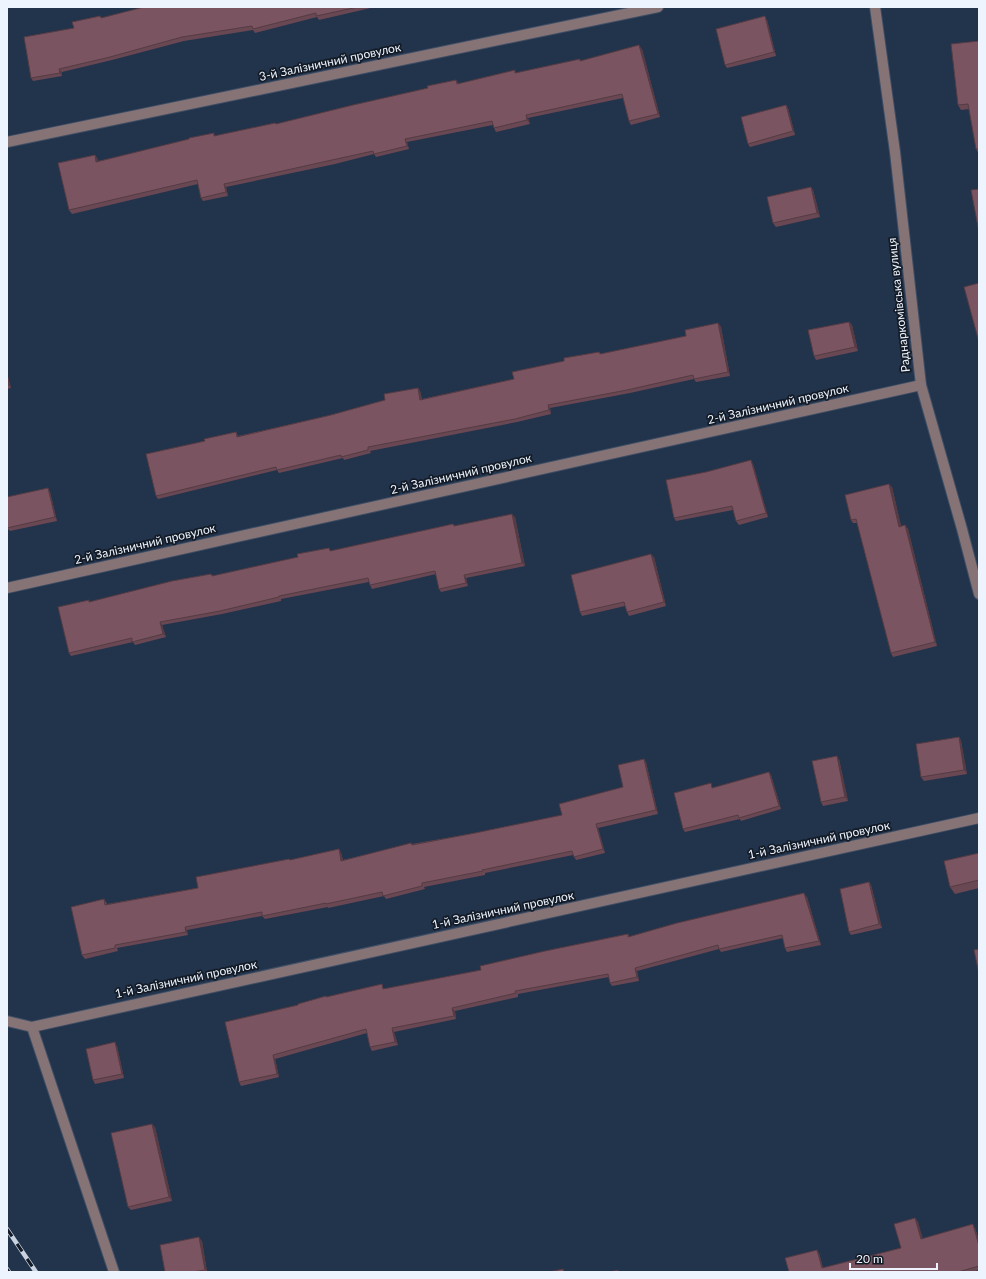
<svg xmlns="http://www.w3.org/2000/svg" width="986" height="1279" font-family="Lato,sans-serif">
<rect width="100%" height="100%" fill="#22334c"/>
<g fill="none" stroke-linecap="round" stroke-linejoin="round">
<defs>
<g id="minor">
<path d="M 875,7 L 895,152 L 921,385 L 962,529 L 979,594"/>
<path d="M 7,142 L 658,7"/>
<path d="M 7,588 L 921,385"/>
<path d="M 7,1021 L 32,1027 L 114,1272"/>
<path d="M 32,1027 L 979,818"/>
</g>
</defs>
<use href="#minor" stroke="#3e4e65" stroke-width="12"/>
<use href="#minor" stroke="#867375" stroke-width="10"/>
<defs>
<g id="rail">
<path d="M 7,1229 L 36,1272"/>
<path d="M 7,1269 L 9,1272"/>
</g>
</defs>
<use href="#rail" stroke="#c9d2df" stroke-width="4.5"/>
<use href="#rail" stroke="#131b26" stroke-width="3" stroke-dasharray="9" stroke-linecap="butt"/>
</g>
<g fill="#694853">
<path d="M 144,7 L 375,7 L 319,20 L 317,17 L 255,33 L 253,30 L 184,41 L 112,60 L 62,72 L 62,76 L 33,81 L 31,78 L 100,16 L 102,18 Z"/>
<path d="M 767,20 L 776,56 L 727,68 L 725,65 Z"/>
<path d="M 979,41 L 979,154 L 976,149 L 969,109 L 961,110 L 958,105 Z"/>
<path d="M 642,49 L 660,117 L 631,125 L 629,121 L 623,98 L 528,118 L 530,124 L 496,132 L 494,128 L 493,125 L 407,142 L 409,149 L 376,157 L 374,154 L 335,164 L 226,187 L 228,196 L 203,201 L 201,198 L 198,184 L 72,214 L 69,210 L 95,155 L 97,158 L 98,161 L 216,136 L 276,124 L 428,88 L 456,80 L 459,84 Z"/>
<path d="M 786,105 L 788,108 L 795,135 L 750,147 L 748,144 Z"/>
<path d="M 811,187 L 813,190 L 820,217 L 776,227 L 773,223 Z"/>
<path d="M 849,322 L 852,325 L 858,351 L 816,360 L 814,356 Z"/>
<path d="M 718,323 L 721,327 L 730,376 L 696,382 L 694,379 L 630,393 L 550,408 L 551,414 L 517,422 L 370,451 L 371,453 L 344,460 L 343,458 L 279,473 L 277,470 L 158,499 L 156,496 L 205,441 L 236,432 L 238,436 L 331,415 L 385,400 L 418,388 L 420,391 L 422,399 L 514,379 L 564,361 L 599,352 L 601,354 L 686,336 Z"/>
<path d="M 7,373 L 11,388 L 7,389 Z"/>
<path d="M 753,464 L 768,517 L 739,525 L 736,521 L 733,510 L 676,521 L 674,518 Z"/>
<path d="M 892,487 L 901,526 L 905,525 L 908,529 L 937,646 L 893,657 L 891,653 L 857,523 L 853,523 L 851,520 Z"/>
<path d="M 48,488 L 50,492 L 57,521 L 10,531 L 7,528 Z"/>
<path d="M 515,517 L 525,566 L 466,578 L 468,586 L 441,592 L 439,589 L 436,574 L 372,589 L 370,585 L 369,582 L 281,599 L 281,601 L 222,614 L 162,625 L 166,637 L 135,645 L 133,642 L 71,656 L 69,653 L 90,602 L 211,574 L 213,576 L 298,557 L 329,548 L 331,551 L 453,524 L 455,526 Z"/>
<path d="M 654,557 L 666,606 L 629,616 L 627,612 L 625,606 L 582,616 L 580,612 Z"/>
<path d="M 959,737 L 961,741 L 967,774 L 924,781 L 921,777 Z"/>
<path d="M 644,759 L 646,762 L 658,814 L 598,828 L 605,853 L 576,860 L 573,855 L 485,873 L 485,875 L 424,887 L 425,889 L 386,899 L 384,896 L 328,908 L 328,907 L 265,919 L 262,916 L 187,930 L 188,935 L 117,948 L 118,951 L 85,959 L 82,955 L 104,899 L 106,902 L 107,904 L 198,888 L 289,859 L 290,860 L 339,849 L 341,853 L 343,860 L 412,844 L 475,833 L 562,815 L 623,787 Z"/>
<path d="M 839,759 L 848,801 L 823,806 L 821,802 Z"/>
<path d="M 769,772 L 771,775 L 781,809 L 741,821 L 740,819 L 685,832 L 683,829 L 713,787 L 713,788 Z"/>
<path d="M 979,853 L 979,888 L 955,894 L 950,887 Z"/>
<path d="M 869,882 L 871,885 L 882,928 L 851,935 L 849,932 Z"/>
<path d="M 807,897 L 821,945 L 787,952 L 785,948 L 783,938 L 721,952 L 719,949 L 637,971 L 639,981 L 612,986 L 610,983 L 609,977 L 518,994 L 518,997 L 455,1011 L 456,1019 L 394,1032 L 398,1045 L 372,1051 L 370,1047 L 367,1033 L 275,1059 L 279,1077 L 241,1086 L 239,1082 L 326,997 L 384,988 L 385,989 L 481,970 L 628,934 L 630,937 Z"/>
<path d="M 117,1046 L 124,1078 L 95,1084 L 93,1080 Z"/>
<path d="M 155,1127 L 172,1201 L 131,1210 L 128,1207 Z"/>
<path d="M 915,1218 L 918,1222 L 922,1239 L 975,1228 L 979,1241 L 979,1270 L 972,1272 L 789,1272 L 819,1253 L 823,1268 L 901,1248 Z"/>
<path d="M 202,1241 L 207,1272 L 165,1272 Z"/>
</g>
<g fill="#553b43">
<path d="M 765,16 L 767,20 L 776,56 L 774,52 Z"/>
<path d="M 639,45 L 642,49 L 660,117 L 658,114 Z"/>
<path d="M 59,69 L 62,72 L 62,76 L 60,73 Z"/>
<path d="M 786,105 L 788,108 L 795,135 L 793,131 Z"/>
<path d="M 526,115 L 528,118 L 530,124 L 527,120 Z"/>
<path d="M 405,139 L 407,142 L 409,149 L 407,146 Z"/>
<path d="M 95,155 L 97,158 L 99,165 L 96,162 Z"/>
<path d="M 224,184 L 226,187 L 228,196 L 226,192 Z"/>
<path d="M 811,187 L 813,190 L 820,217 L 817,213 Z"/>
<path d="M 849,322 L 852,325 L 858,351 L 855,347 Z"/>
<path d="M 718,323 L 721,327 L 730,376 L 728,372 Z"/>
<path d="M 7,373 L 11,388 L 8,385 L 7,379 Z"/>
<path d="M 418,388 L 420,391 L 422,403 L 420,400 Z"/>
<path d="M 548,405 L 550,408 L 551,414 L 549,410 Z"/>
<path d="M 751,460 L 753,464 L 768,517 L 766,513 Z"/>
<path d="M 889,484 L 892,487 L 902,530 L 899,527 Z"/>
<path d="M 48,488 L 50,492 L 57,521 L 55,517 Z"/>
<path d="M 512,514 L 515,517 L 525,566 L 522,563 Z"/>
<path d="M 905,525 L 908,529 L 937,646 L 935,642 Z"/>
<path d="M 651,554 L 654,557 L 666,606 L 664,602 Z"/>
<path d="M 464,575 L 466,578 L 468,586 L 466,583 Z"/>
<path d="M 160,622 L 162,625 L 166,637 L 163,634 Z"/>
<path d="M 959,737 L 961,741 L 967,774 L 964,770 Z"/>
<path d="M 837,756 L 839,759 L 848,801 L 845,797 Z"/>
<path d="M 644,759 L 646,762 L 658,814 L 656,810 Z"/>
<path d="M 769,772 L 771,775 L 781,809 L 779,806 Z"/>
<path d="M 596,824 L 598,828 L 605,853 L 603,849 Z"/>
<path d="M 339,849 L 341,853 L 344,864 L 341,861 Z"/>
<path d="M 869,882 L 871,885 L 882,928 L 879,924 Z"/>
<path d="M 804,893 L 807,897 L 821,945 L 819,941 Z"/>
<path d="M 185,927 L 187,930 L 188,935 L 186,932 Z"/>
<path d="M 635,968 L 637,971 L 639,981 L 637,977 Z"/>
<path d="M 452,1008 L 455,1011 L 456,1019 L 454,1016 Z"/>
<path d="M 392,1028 L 394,1032 L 398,1045 L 395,1042 Z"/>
<path d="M 115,1042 L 117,1046 L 124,1078 L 122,1074 Z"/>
<path d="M 273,1055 L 275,1059 L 279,1077 L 277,1074 Z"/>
<path d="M 152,1124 L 155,1127 L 172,1201 L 169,1197 Z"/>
<path d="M 915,1218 L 918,1222 L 924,1242 L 921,1239 Z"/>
<path d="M 973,1224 L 975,1228 L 979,1241 L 979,1246 Z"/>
<path d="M 199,1237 L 202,1241 L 207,1272 L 205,1270 Z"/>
<path d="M 817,1250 L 819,1253 L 824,1272 L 822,1268 Z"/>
</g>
<g fill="#7a5460" stroke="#553b43">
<path d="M 144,7 L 358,7 L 316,16 L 316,13 L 253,29 L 252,26 L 182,37 L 110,57 L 59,69 L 60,73 L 31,78 L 24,37 L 74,28 L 72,22 L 100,16 L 101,18 Z"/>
<path d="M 765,16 L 774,52 L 725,65 L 716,29 Z"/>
<path d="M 979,41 L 979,149 L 976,149 L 968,104 L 958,105 L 951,44 Z"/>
<path d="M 639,45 L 658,114 L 629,121 L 622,94 L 526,115 L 527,120 L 494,128 L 492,121 L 405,139 L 407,146 L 374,154 L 373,151 L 332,160 L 224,184 L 226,192 L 201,198 L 197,180 L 69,210 L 58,163 L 95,155 L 96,162 L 189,139 L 189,138 L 214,133 L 214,136 L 275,123 L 276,124 L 353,105 L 428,88 L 427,86 L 456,80 L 457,84 L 515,70 L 515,73 L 580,59 L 580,61 Z"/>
<path d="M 786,105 L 793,131 L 748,144 L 741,117 Z"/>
<path d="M 811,187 L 817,213 L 773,223 L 767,197 Z"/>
<path d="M 979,189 L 979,232 L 971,190 Z"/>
<path d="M 979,283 L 979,342 L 964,287 Z"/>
<path d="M 849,322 L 855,347 L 814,356 L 808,330 Z"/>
<path d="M 718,323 L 728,372 L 694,379 L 693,375 L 627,390 L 548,405 L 549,410 L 515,419 L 368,447 L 368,450 L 341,457 L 341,455 L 277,470 L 276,467 L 156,496 L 146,454 L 205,441 L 204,439 L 236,432 L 237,437 L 331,415 L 385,400 L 384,394 L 418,388 L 420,400 L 514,379 L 512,372 L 564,361 L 564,358 L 599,352 L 600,354 L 686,336 L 685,330 Z"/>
<path d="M 751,460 L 766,513 L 736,521 L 732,506 L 674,518 L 666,480 L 706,472 Z"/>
<path d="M 889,484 L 899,527 L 905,525 L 935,642 L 891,653 L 856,519 L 851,520 L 845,495 Z"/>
<path d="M 48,488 L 55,517 L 7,528 L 7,497 Z"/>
<path d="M 512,514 L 522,563 L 464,575 L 466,583 L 439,589 L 435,571 L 370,585 L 368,578 L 279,596 L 279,597 L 220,611 L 160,622 L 163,634 L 132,642 L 132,638 L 69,653 L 58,607 L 89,600 L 89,602 L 172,581 L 211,574 L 212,576 L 298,557 L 297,554 L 329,548 L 330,551 L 453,524 L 454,526 Z"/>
<path d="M 651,554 L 664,602 L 627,612 L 624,602 L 580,612 L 571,575 Z"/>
<path d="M 959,737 L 964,770 L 921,777 L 916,744 Z"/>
<path d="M 837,756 L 845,797 L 821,802 L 812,761 Z"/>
<path d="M 644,759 L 656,810 L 596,824 L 603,849 L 574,857 L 572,851 L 482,870 L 483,871 L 422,883 L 422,886 L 383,896 L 382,892 L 326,904 L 326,903 L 262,916 L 262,912 L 185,927 L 186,932 L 115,945 L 115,948 L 82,955 L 71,907 L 104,899 L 105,905 L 198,888 L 196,877 L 289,859 L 290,860 L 339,849 L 341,861 L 411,843 L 412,845 L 475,833 L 562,815 L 559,804 L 623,787 L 618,765 Z"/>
<path d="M 769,772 L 779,806 L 739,818 L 738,815 L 683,829 L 674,793 L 711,783 L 712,788 Z"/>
<path d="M 979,853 L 979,880 L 950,887 L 944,861 Z"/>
<path d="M 869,882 L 879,924 L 849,932 L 840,889 Z"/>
<path d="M 804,893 L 819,941 L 785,948 L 782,935 L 719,949 L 718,945 L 635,968 L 637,977 L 610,983 L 608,974 L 515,991 L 516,993 L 452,1008 L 454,1016 L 392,1028 L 395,1042 L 370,1047 L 366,1029 L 273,1055 L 277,1074 L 239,1082 L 225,1022 L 298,1005 L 298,1004 L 326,996 L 326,997 L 382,984 L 383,989 L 481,970 L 480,966 L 545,951 L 628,934 L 628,937 L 677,923 Z"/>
<path d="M 979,949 L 979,974 L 974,950 Z"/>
<path d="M 115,1042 L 122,1074 L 93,1080 L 86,1049 Z"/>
<path d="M 152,1124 L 169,1197 L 128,1207 L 111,1133 Z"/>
<path d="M 915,1218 L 921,1239 L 973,1224 L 979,1246 L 979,1266 L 958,1272 L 789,1272 L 785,1258 L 817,1250 L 822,1268 L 901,1248 L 894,1224 Z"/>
<path d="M 199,1237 L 205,1270 L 192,1272 L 165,1272 L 160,1245 Z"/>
<path d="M 563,1269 L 564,1272 L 549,1272 Z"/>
<path d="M 618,1270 L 618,1272 L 610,1272 Z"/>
</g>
<g text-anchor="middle" stroke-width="3.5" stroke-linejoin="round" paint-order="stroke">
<g font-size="12" fill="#edf4fe" stroke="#131b26">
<text transform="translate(330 62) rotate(-12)" y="4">3-й Залізничний провулок</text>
<text transform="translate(899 305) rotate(-96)" y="4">Раднаркомівська вулиця</text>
<text transform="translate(778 404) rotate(-13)" y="4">2-й Залізничний провулок</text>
<text transform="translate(461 474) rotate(-13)" y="4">2-й Залізничний провулок</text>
<text transform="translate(145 544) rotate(-13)" y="4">2-й Залізничний провулок</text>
<text transform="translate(819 840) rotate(-12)" y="4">1-й Залізничний провулок</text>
<text transform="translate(503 910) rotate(-12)" y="4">1-й Залізничний провулок</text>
<text transform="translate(186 979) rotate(-12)" y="4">1-й Залізничний провулок</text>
</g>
</g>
<rect width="986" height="1279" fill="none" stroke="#edf4fe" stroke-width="16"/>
<path d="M850 1263v6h87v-6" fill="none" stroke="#edf4fe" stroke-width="2"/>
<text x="856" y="1263" font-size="12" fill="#edf4fe" stroke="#131b26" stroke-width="3" paint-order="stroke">20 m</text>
</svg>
